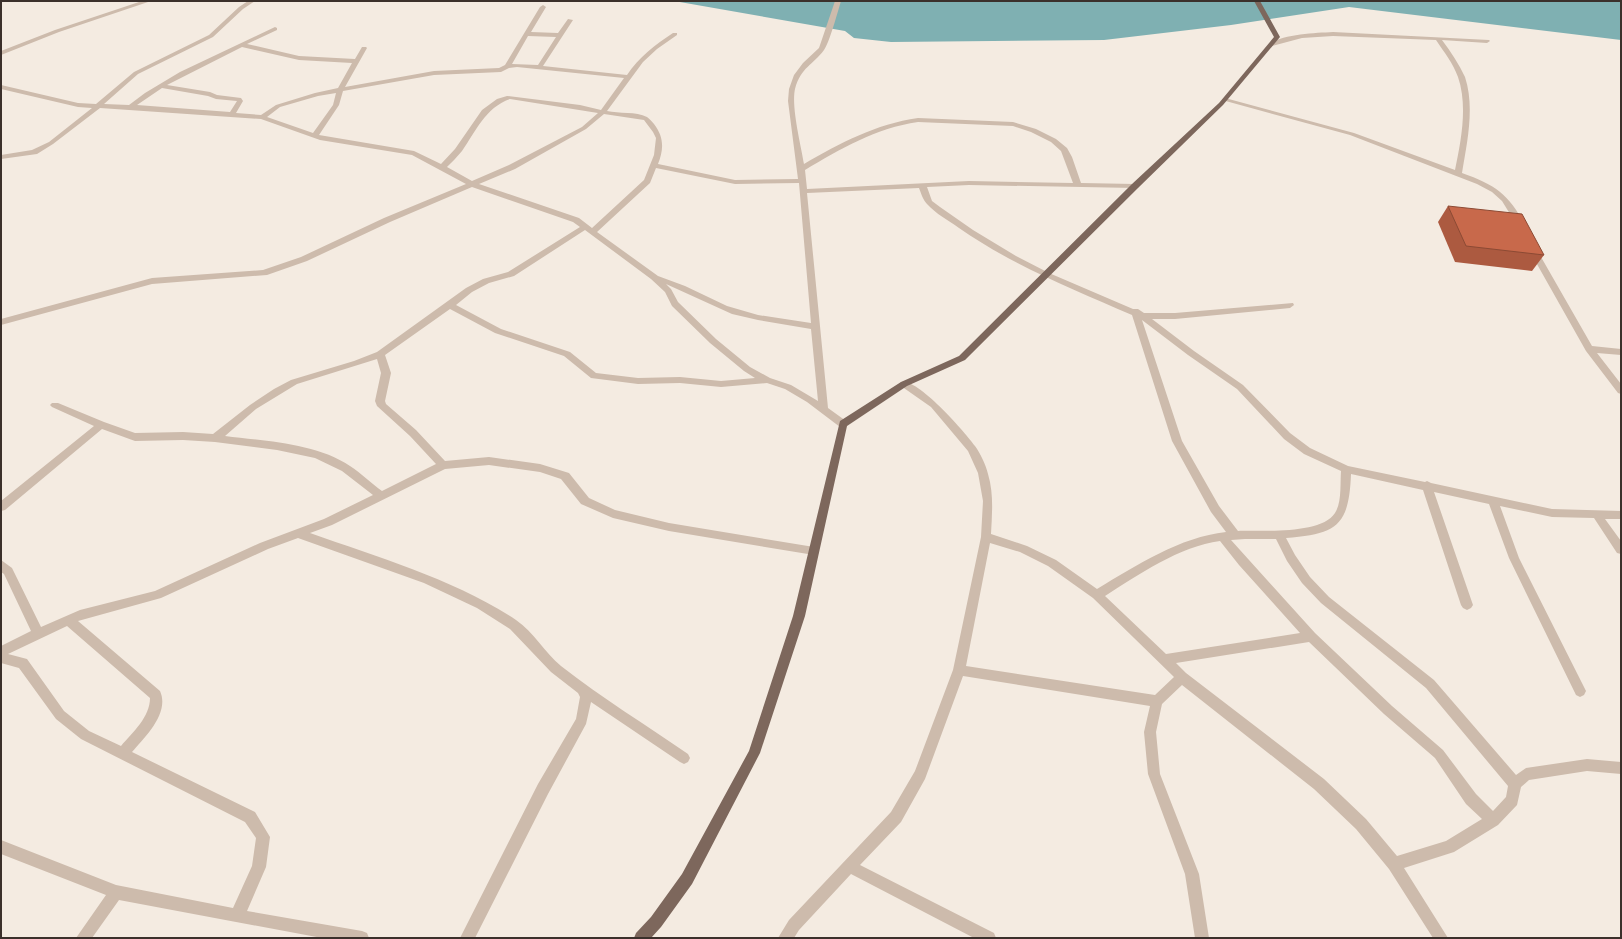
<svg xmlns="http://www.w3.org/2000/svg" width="1622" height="939" font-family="Jost,sans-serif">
<rect width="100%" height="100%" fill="#f4ebe1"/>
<path fill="#7fb0b2" d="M 674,1 L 1621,1 L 1621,40 L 1349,7 L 1231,25 L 1104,40 L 891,42 L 854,38 L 845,31 Z"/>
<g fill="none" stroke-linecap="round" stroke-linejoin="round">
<g fill="#cdbbac" fill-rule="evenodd">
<path d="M 142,1 L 151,1 L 59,32 L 1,55 L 1,51 L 55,30 Z"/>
<path d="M 248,1 L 255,1 L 243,9 L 213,37 L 138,74 L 104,104 L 129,105 L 145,93 L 180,72 L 275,27 L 277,28 L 277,30 L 247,44 L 299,56 L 355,59 L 362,47 L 366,47 L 367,48 L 345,87 L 434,71 L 499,68 L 505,65 L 540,7 L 543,5 L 546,7 L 531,32 L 558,33 L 568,19 L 573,20 L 543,66 L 627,75 C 639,57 655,45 673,33 L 677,33 L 677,35 L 657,49 L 643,62 L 607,111 C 619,114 636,111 647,117 C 650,119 652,122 654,124 C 664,137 664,149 658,164 L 735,180 L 798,179 L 788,101 L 789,89 L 794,75 L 803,63 L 819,48 L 835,1 L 841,1 C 838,11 829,44 824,50 C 813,65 801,67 795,89 C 791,107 801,145 804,164 C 840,143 876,124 918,118 L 1013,122 L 1036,129 L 1056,139 L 1067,148 L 1072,157 L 1081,183 L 1135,184 L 1139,186 L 1135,188 L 969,185 L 927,187 L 932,201 L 940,207 L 973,230 L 1016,256 L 1049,273 L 1133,309 L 1138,309 L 1144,313 L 1175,313 L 1293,303 L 1294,305 L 1290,308 L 1175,319 L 1152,319 L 1194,351 L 1243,385 L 1290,433 L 1310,448 L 1348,466 L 1425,482 L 1427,481 L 1431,483 L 1552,509 L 1621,511 L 1621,519 L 1605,519 L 1621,541 L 1621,554 L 1617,553 L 1594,518 L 1552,517 L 1500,506 L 1519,558 L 1586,691 L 1584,695 L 1580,697 L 1576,695 L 1509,558 L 1489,504 L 1434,492 L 1473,605 L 1471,608 L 1467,610 L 1463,608 L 1461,605 L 1423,490 L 1351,474 C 1349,526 1337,534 1286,538 L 1295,555 L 1310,577 L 1329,597 L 1434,680 L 1516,775 L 1526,768 L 1587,759 L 1621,762 L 1621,774 L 1587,771 L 1529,780 L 1521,787 L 1517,805 L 1498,825 L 1454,852 L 1404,868 L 1448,938 L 1433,938 L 1389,869 L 1356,829 L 1314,789 L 1182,685 L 1162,704 L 1156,732 L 1160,774 L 1199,874 L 1209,938 L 1195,938 L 1185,874 L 1148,774 L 1144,732 L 1150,706 L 963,676 L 925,779 L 901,822 L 860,865 L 994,933 L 996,938 L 974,938 L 851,874 L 799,930 L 794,938 L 778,938 L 789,920 L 891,812 L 915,771 L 953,670 L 981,537 L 983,501 L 978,473 L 968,451 L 931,407 L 901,386 L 899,384 L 901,382 C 917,377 966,433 975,446 C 980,453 986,465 988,474 C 994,494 992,514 991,534 L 1027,546 L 1056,560 L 1097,589 C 1137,565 1180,537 1226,532 L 1211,512 L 1172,441 L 1132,315 C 1072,289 1012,265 959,228 C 948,220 936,214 927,204 C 923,200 921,193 919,188 L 807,193 L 828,408 L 846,421 L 848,424 L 846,427 L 840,427 L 807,402 L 785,389 L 767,383 L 721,387 L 680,383 L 638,384 L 591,378 L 564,356 L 495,333 L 450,309 L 385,355 L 391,373 L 385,401 L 386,404 L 416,430 L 445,461 L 489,457 L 540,464 L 569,473 L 589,498 L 615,510 L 669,523 L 814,547 L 818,548 L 819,551 L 818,554 L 814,555 L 669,531 L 613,518 L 581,504 L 561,479 L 540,472 L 489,465 L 445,469 L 332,525 L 310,533 C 380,558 454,579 516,620 C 534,632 545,653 561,666 C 602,698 646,725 688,754 L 690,758 L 688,762 L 684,764 L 680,762 L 591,702 L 586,724 L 548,794 L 475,938 L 460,938 L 538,784 L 576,719 L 580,697 L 578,693 L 551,672 L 510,629 L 477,608 L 424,583 L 298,538 L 268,549 L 161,598 L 78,621 L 160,691 C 170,713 145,737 132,752 L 255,812 L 270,837 L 266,867 L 247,911 L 362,931 L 367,933 L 369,938 L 322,938 L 119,900 L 92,938 L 76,938 L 106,895 L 1,854 L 1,840 L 116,885 L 233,908 L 252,866 L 256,838 L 245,822 L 81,739 L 56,719 L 19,668 L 1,663 L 1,646 L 31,631 L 4,574 L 1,572 L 1,560 L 12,568 L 41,627 L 80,610 L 155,591 L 260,543 L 324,519 L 373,495 L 342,471 L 315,458 L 277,450 L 215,442 L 183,440 L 135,441 L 102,429 L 5,510 L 1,511 L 1,501 L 94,426 L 52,407 L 50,405 L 52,403 L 58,403 L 104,422 L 135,433 L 183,432 L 213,434 L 250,405 L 274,389 L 291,380 L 354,361 L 377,352 L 466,288 L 483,279 L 508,272 L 580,227 L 573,222 L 472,187 L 390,222 L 307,261 L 267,275 L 152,284 L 1,325 L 1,319 L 152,278 L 263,270 L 301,257 L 384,218 L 466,184 L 412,155 L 320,140 L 261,119 L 100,108 L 53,144 L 37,154 L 1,159 L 1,155 L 32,150 L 49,142 L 92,108 L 78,107 L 1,89 L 1,85 L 78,103 L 96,104 L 134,72 L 209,35 L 239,7 ZM 528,36 L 556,37 L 538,65 L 512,64 ZM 242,47 L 299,60 L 352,63 L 338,88 L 315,93 L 276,105 L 261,115 L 236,113 L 243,101 L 241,98 L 217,95 L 210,92 L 167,85 ZM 517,67 L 624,78 L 601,110 L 580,105 L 507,96 L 497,99 L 482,110 L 455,149 L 441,164 L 414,151 L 319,135 L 339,105 L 343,91 L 434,75 L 501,72 L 509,68 ZM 162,88 L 208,96 L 216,99 L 237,101 L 230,112 L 137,105 ZM 336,93 L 333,105 L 313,133 L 267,117 L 280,107 L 318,96 ZM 510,99 L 598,113 L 582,127 L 509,165 L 472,181 L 447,167 C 452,162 457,157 462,151 C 476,131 485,108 510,99 ZM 604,114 L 644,120 L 653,132 L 656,138 L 654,155 L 644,180 L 592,228 L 579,218 L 479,184 L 515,169 L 586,129 ZM 918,122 L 1013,126 L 1031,132 L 1051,142 L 1061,151 L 1073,183 L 969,181 L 807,189 L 805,170 C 840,149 876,128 918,122 ZM 656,168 L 735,184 L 799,183 L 811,323 L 758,315 L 727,306 L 685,286 L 658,276 L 597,232 L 650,183 ZM 585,230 L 651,279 L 665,292 L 672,306 L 710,343 L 744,371 L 755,378 L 721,381 L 680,377 L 638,378 L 596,373 L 570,352 L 501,329 L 456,305 L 472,292 L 489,283 L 514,276 ZM 666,284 L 732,314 L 758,320 L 811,329 L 818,401 L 791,385 L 770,378 L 750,367 L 716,339 L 678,302 L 671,289 ZM 1142,320 L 1188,355 L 1237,389 L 1284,439 L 1304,454 L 1341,471 C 1340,484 1342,502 1335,513 C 1321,535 1261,530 1238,531 L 1219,506 L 1182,441 ZM 377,359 L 381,373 L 375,401 L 377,406 L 410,436 L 436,464 L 382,491 C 371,483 361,473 350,466 C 316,443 264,441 225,436 L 256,409 L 297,384 ZM 1245,539 L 1276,539 L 1287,561 L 1302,583 L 1321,603 L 1426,688 L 1508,786 L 1506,797 L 1493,811 L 1476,794 L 1443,750 L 1392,706 L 1315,633 L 1231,540 ZM 1220,541 L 1239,565 L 1300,633 L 1166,654 L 1105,596 C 1138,575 1180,546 1220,541 ZM 990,543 L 1020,552 L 1048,566 L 1093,598 L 1174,677 L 1155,695 L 966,666 ZM 67,626 L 150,698 C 150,717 133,732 121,746 L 89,731 L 64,711 L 27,659 L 8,654 ZM 1309,642 L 1384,714 L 1435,758 L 1466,804 L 1482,819 L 1446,841 L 1397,856 L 1366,819 L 1324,779 L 1186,673 L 1176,663 Z"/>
<path d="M 1333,32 L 1489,40 L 1490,41 L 1487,43 L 1442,40 C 1451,52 1459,64 1465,77 C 1475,107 1467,143 1462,173 C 1495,185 1508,193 1525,225 L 1524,227 L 1518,227 L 1502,201 L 1492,192 L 1477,184 L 1350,135 L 1222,100 L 1225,98 L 1354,133 L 1455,170 C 1461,141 1468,106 1458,77 C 1453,63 1444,52 1436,40 L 1333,36 L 1302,38 L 1272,46 L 1269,44 C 1283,34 1315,33 1333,32 Z"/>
<path d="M 1530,248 L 1533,248 L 1537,250 L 1592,346 L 1621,349 L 1621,355 L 1597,353 L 1621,384 L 1621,394 L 1618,393 L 1586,351 L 1529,250 Z"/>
</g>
<path fill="#7d675c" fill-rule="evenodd" d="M 1254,1 L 1260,1 L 1280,37 L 1223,105 L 1138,188 L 965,360 L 907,386 L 847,426 L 805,616 L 760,753 L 692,884 L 661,927 L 651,938 L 634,938 L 636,933 L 651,917 L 682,874 L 749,751 L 793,616 L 840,421 L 901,382 L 959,356 L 1132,184 L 1219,103 L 1274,37 Z"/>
</g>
<path fill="#ac5a40" d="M 1448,206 L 1544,255 L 1532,271 L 1455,262 L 1438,222 Z"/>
<path fill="#c8694b" stroke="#8c4a34" d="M 1448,206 L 1522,214 L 1544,255 L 1466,246 Z"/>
<rect width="1622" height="939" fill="none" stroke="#3b302b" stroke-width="4"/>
</svg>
